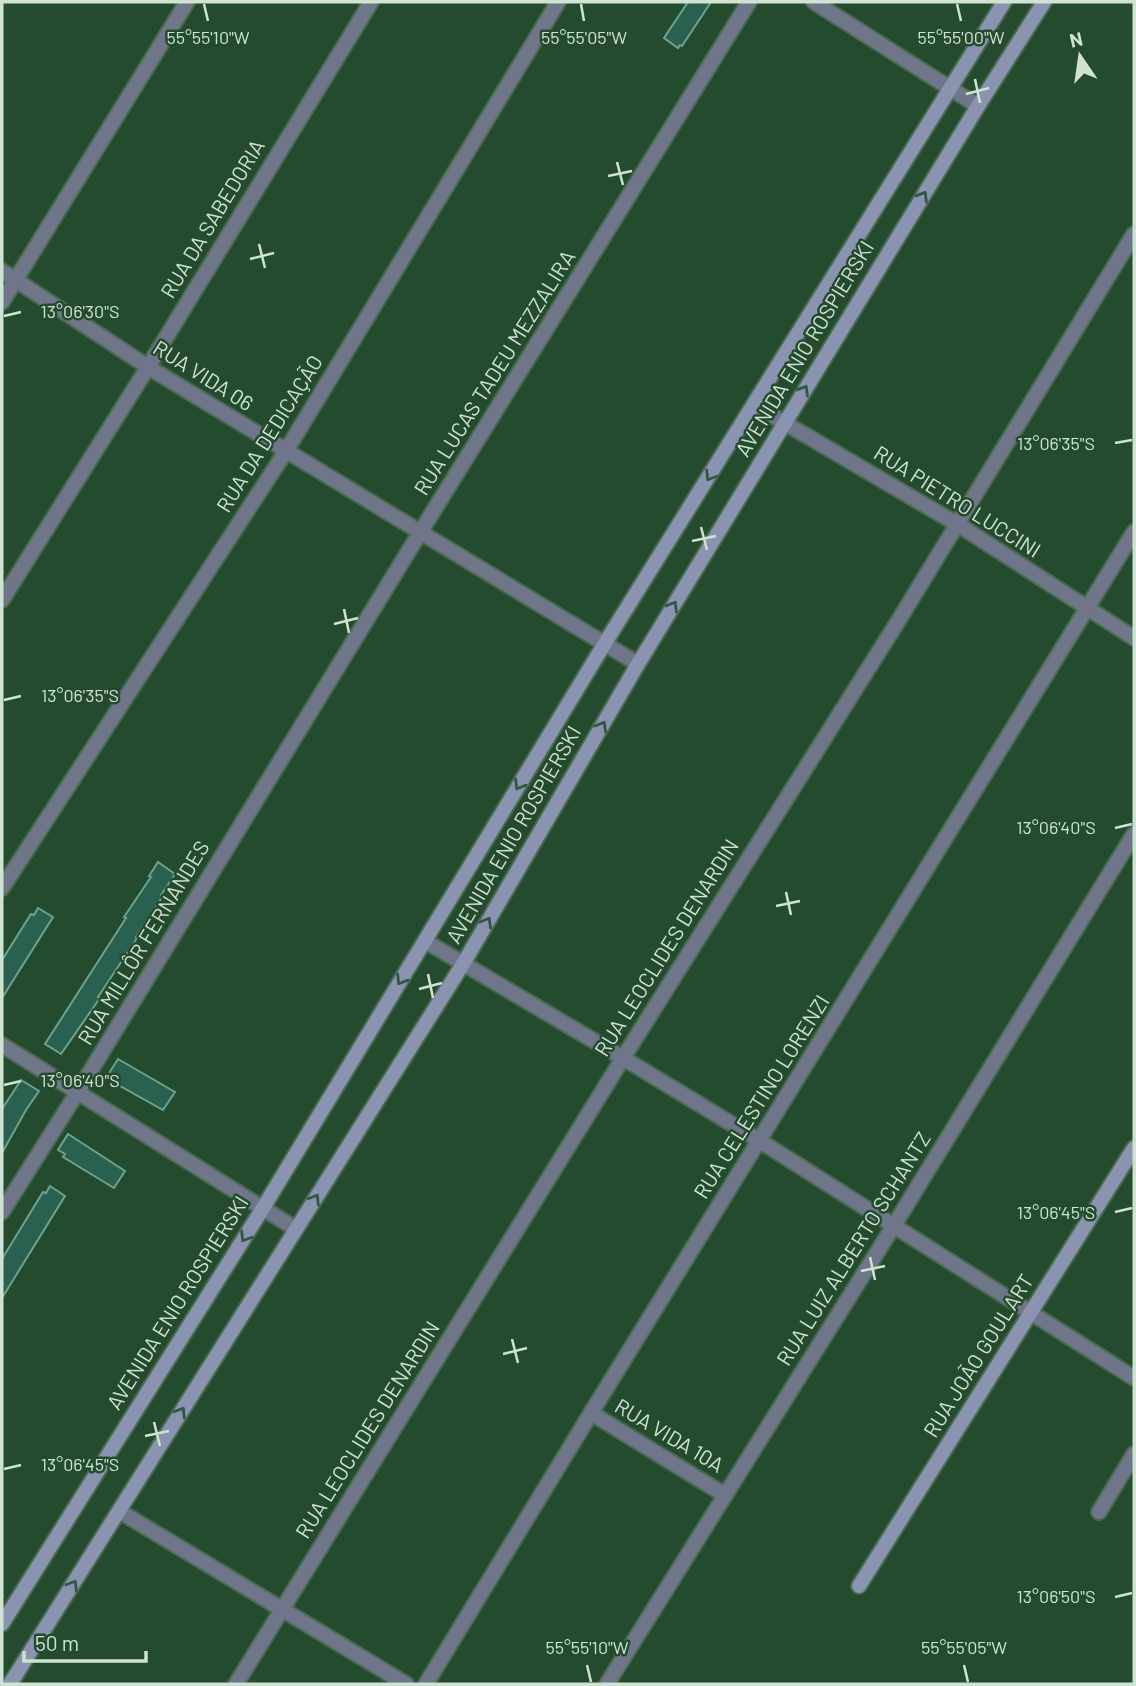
<svg xmlns="http://www.w3.org/2000/svg" width="1136" height="1686" font-family="Barlow,sans-serif">
<rect width="100%" height="100%" fill="#254b2f"/>
<g fill="#2a6050" stroke="#6ca390" stroke-width="2">
<path d="M 688,2 L 711,2 L 682,46 L 680,45 L 678,48 L 664,38 Z"/>
<path d="M 158,862 L 175,874 L 161,895 L 163,896 L 136,937 L 137,938 L 98,997 L 100,998 L 61,1054 L 45,1044 L 126,918 L 124,917 L 151,877 L 149,876 Z"/>
<path d="M 38,908 L 53,917 L 2,998 L 2,960 L 31,914 L 34,915 Z"/>
<path d="M 118,1059 L 175,1092 L 163,1110 L 113,1082 L 114,1079 L 108,1075 Z"/>
<path d="M 21,1080 L 39,1091 L 26,1110 L 2,1153 L 2,1109 Z"/>
<path d="M 68,1134 L 125,1171 L 114,1188 L 63,1157 L 65,1154 L 58,1150 Z"/>
<path d="M 50,1186 L 65,1196 L 2,1298 L 2,1259 L 43,1192 L 46,1193 Z"/>
</g>
<g fill="none" stroke-linecap="round" stroke-linejoin="round">
<defs>
<g id="street">
<path d="M 814,2 L 978,106"/>
<path d="M 2,271 L 148,367 L 638,664"/>
<path d="M 2,302 L 187,2"/>
<path d="M 754,405 L 957,524 L 1134,638"/>
<path d="M 2,600 L 148,367 L 371,2"/>
<path d="M 2,888 L 286,451 L 558,2"/>
<path d="M 425,941 L 623,1058 L 760,1141 L 1134,1378"/>
<path d="M 2,1045 L 296,1229"/>
<path d="M 2,1212 L 77,1093 L 421,531 L 749,2"/>
<path d="M 591,1413 L 725,1495"/>
<path d="M 119,1511 L 406,1684"/>
<path d="M 1099,1512 L 1134,1454"/>
<path d="M 236,1684 L 623,1058 L 897,623 L 1134,234"/>
<path d="M 426,1684 L 591,1413 L 1134,532"/>
<path d="M 607,1684 L 893,1227 L 1134,834"/>
</g>
<g id="secondary">
<path d="M 859,1586 L 1134,1148"/>
<path d="M 2,1624 L 263,1208 L 605,643 L 1004,2"/>
<path d="M 10,1684 L 463,964 L 638,664 L 978,106 L 1044,2"/>
</g>
</defs>
<use href="#street" stroke="#476950" stroke-width="18"/>
<use href="#secondary" stroke="#476950" stroke-width="18"/>
<use href="#street" stroke="#707689" stroke-width="14"/>
<use href="#secondary" stroke="#8a93b0" stroke-width="14"/>
</g>
<defs><path id="oneway-chevron" d="M-2-3.5L2.5 0L-2 3.5" fill="none" stroke-width="1.6" stroke-linecap="round" stroke-linejoin="round" transform="scale(1.75)"/></defs>
<g stroke="#345642">
<use href="#oneway-chevron" transform="translate(923 196) rotate(-59)"/>
<use href="#oneway-chevron" transform="translate(804 390) rotate(-59)"/>
<use href="#oneway-chevron" transform="translate(710 476) rotate(122)"/>
<use href="#oneway-chevron" transform="translate(673 606) rotate(-59)"/>
<use href="#oneway-chevron" transform="translate(602 726) rotate(-60)"/>
<use href="#oneway-chevron" transform="translate(519 785) rotate(121)"/>
<use href="#oneway-chevron" transform="translate(487 922) rotate(-60)"/>
<use href="#oneway-chevron" transform="translate(401 980) rotate(121)"/>
<use href="#oneway-chevron" transform="translate(315 1199) rotate(-58)"/>
<use href="#oneway-chevron" transform="translate(245 1237) rotate(122)"/>
<use href="#oneway-chevron" transform="translate(181 1412) rotate(-58)"/>
<use href="#oneway-chevron" transform="translate(73 1585) rotate(-58)"/>
</g>
<path fill="none" stroke="#cee3d2" stroke-width="2.5" d="M 204,4 L 208,21M 581,4 L 584,21M 957,4 L 961,21M 975,79 L 980,103M 966,94 L 989,88M 617,162 L 623,185M 608,176 L 632,171M 259,244 L 265,268M 250,259 L 274,253M 4,316 L 21,312M 1115,443 L 1132,440M 701,527 L 707,550M 692,541 L 716,536M 344,609 L 349,633M 334,624 L 358,618M 4,700 L 21,696M 1115,828 L 1132,824M 786,892 L 791,915M 776,906 L 800,901M 428,974 L 433,998M 419,989 L 442,983M 4,1085 L 21,1081M 1115,1212 L 1132,1208M 870,1257 L 875,1280M 861,1271 L 885,1266M 512,1339 L 518,1363M 503,1354 L 527,1348M 154,1422 L 160,1446M 145,1436 L 169,1431M 4,1469 L 21,1465M 1115,1597 L 1132,1593M 587,1665 L 591,1682M 964,1665 L 968,1682"/>
<g text-anchor="middle" stroke-width="5" stroke-linejoin="round" paint-order="stroke">
<g font-size="21" fill="#cee3d2" stroke="#254b2f">
<text transform="translate(213 219) rotate(-59)" y="7">RUA DA SABEDORIA</text>
<text transform="translate(805 349) rotate(-59)" y="7">AVENIDA ENIO ROSPIERSKI</text>
<text transform="translate(495 373) rotate(-58)" y="7">RUA LUCAS TADEU MEZZALIRA</text>
<text transform="translate(203 376) rotate(32)" y="7">RUA VIDA 06</text>
<text transform="translate(270 434) rotate(-58)" y="7">RUA DA DEDICAÇÃO</text>
<text transform="translate(957 502) rotate(32)" y="7">RUA PIETRO LUCCINI</text>
<text transform="translate(514 835) rotate(-60)" y="7">AVENIDA ENIO ROSPIERSKI</text>
<text transform="translate(144 943) rotate(-59)" y="7">RUA MILLÔR FERNANDES</text>
<text transform="translate(667 948) rotate(-58)" y="7">RUA LEOCLIDES DENARDIN</text>
<text transform="translate(762 1097) rotate(-58)" y="7">RUA CELESTINO LORENZI</text>
<text transform="translate(854 1249) rotate(-58)" y="7">RUA LUIZ ALBERTO SCHANTZ</text>
<text transform="translate(178 1303) rotate(-58)" y="7">AVENIDA ENIO ROSPIERSKI</text>
<text transform="translate(979 1356) rotate(-58)" y="7">RUA JOÃO GOULART</text>
<text transform="translate(368 1430) rotate(-58)" y="7">RUA LEOCLIDES DENARDIN</text>
<text transform="translate(669 1436) rotate(31)" y="7">RUA VIDA 10A</text>
</g>
</g>
<g font-size="18" text-anchor="middle" fill="#cee3d2" stroke="#254b2f" stroke-width="5" stroke-linejoin="round" paint-order="stroke">
<text x="208" y="44">55°55'10"W</text>
<text x="584" y="44">55°55'05"W</text>
<text x="961" y="44">55°55'00"W</text>
<text x="80" y="318">13°06'30"S</text>
<text x="1056" y="450">13°06'35"S</text>
<text x="80" y="702">13°06'35"S</text>
<text x="1056" y="834">13°06'40"S</text>
<text x="80" y="1087">13°06'40"S</text>
<text x="1056" y="1219">13°06'45"S</text>
<text x="80" y="1471">13°06'45"S</text>
<text x="1056" y="1603">13°06'50"S</text>
<text x="587" y="1654">55°55'10"W</text>
<text x="964" y="1654">55°55'05"W</text>
</g>
<rect width="1136" height="1686" fill="none" stroke="#cee3d2" stroke-width="7"/>
<g transform="translate(1080 56) rotate(347)" stroke="#254b2f" stroke-width="5" paint-order="stroke">
<path d="M0-5L12 26L0 18L-12 26Z" fill="#cee3d2"/>
<text y="-10" font-size="19" font-weight="bold" text-anchor="middle" fill="#cee3d2">N</text>
</g>
<path d="M24 1651v10h122v-10" fill="none" stroke="#cee3d2" stroke-width="3.5"/>
<text x="35" y="1651" font-size="21" fill="#cee3d2" stroke="#254b2f" stroke-width="5" paint-order="stroke">50 m</text>
</svg>
